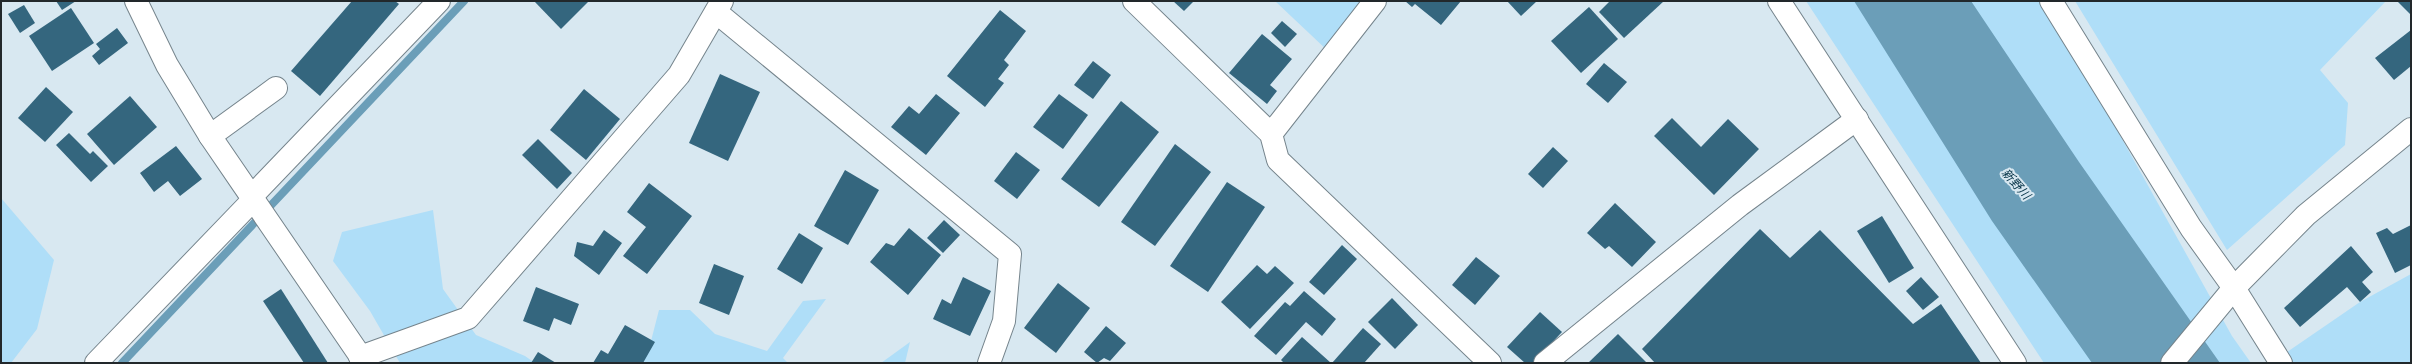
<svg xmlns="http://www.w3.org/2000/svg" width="2412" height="364" font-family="'Crimson Pro','Noto Sans JP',serif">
<rect width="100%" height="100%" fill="#d8e8f1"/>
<g fill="#afdef8">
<path d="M 1275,1 L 1368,1 L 1328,51 Z"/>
<path d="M 1806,1 L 2045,1 L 2232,336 L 2251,363 L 2044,363 Z"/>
<path d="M 2075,1 L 2386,1 L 2320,70 L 2348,103 L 2345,145 L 2227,250 Z"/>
<path d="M 1,198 L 54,260 L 37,329 L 11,363 L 1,363 Z"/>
<path d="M 433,210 L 443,289 L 476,335 L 525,356 L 535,363 L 400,363 L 370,311 L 333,261 L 342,232 Z"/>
<path d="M 2411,274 L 2411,363 L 2290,363 L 2284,354 L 2360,302 Z"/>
<path d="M 826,299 L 783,358 L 788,363 L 640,363 L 651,341 L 659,310 L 690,310 L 715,334 L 767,351 L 803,301 Z"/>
<path d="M 910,342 L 905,363 L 881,363 Z"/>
</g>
<path fill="#6b9eb8" d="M 1854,1 L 1971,1 L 2079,162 L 2220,363 L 2092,363 L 1992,221 Z"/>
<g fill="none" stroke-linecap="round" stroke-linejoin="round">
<path stroke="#6b9eb8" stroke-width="8" d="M 122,363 L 464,1"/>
</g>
<g fill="#34667e">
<path d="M 56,1 L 76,1 L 62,10 Z"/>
<path d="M 352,1 L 395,1 L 399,4 L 320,96 L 291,71 Z"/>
<path d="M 534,1 L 589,1 L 561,29 Z"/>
<path d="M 1173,1 L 1194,1 L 1184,11 Z"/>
<path d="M 1405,1 L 1461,1 L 1441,25 L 1415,4 L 1412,7 Z"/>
<path d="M 1507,1 L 1537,1 L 1521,16 Z"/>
<path d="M 1610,1 L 1664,1 L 1624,38 L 1599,12 Z"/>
<path d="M 2397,1 L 2411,1 L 2411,13 L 2410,14 Z"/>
<path d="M 24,5 L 35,23 L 20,33 L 8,14 Z"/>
<path d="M 1589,7 L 1618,39 L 1581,73 L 1551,41 Z"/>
<path d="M 71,8 L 94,43 L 52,71 L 29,36 Z"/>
<path d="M 1000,10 L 1026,31 L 1004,60 L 1009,65 L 998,79 L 1004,83 L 985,107 L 947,76 Z"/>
<path d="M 1282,21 L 1297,34 L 1285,47 L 1271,33 Z"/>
<path d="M 117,28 L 128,43 L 99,65 L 92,56 L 100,49 L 96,44 Z"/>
<path d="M 2411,30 L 2411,66 L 2394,80 L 2375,58 Z"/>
<path d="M 1262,34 L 1292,59 L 1270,85 L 1277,91 L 1267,104 L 1229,73 Z"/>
<path d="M 1093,61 L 1111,75 L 1093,99 L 1074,85 Z"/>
<path d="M 1604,63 L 1627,82 L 1608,103 L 1586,84 Z"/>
<path d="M 720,74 L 760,92 L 728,161 L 689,143 Z"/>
<path d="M 46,87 L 73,112 L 45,142 L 18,118 Z"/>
<path d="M 584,89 L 620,119 L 586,160 L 550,130 Z"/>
<path d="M 936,94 L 960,113 L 926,155 L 891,127 L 909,106 L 919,114 Z"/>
<path d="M 1059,94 L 1088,115 L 1063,149 L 1033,127 Z"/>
<path d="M 130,96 L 157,127 L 114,165 L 87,134 Z"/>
<path d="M 1121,101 L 1159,132 L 1099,207 L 1061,179 Z"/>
<path d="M 1672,118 L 1701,147 L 1728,119 L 1759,149 L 1714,195 L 1654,136 Z"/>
<path d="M 69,133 L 90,154 L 93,151 L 108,166 L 91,182 L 56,145 Z"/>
<path d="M 538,139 L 572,173 L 557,189 L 522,155 Z"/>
<path d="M 1175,144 L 1211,172 L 1155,246 L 1121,222 Z"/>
<path d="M 176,146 L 202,179 L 180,196 L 168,181 L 154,192 L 140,173 Z"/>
<path d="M 1553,147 L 1568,161 L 1543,188 L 1528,174 Z"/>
<path d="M 1016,152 L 1040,170 L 1017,199 L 994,181 Z"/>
<path d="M 845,170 L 879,190 L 848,245 L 814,226 Z"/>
<path d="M 1227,182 L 1265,207 L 1208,292 L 1170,266 Z"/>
<path d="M 649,183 L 692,216 L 647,274 L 623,256 L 646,227 L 627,212 Z"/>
<path d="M 1615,203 L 1656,242 L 1632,267 L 1609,246 L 1605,249 L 1587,233 Z"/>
<path d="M 1882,216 L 1914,268 L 1889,283 L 1857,231 Z"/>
<path d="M 944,220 L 960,235 L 943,253 L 927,238 Z"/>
<path d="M 2411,225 L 2411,265 L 2395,273 L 2376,233 L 2387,228 L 2393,234 Z"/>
<path d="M 909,228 L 941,255 L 908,295 L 870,262 L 886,243 L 894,246 Z"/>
<path d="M 1760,229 L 1790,258 L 1820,230 L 1913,324 L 1941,304 L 1981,363 L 1655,363 L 1642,349 Z"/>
<path d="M 604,230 L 622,243 L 599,275 L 574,256 L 577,242 L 593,246 Z"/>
<path d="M 799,233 L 823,248 L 802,284 L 777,269 Z"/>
<path d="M 1342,245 L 1357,259 L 1324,295 L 1309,282 Z"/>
<path d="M 2351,246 L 2373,272 L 2362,282 L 2371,292 L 2360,302 L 2347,287 L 2300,327 L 2284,308 Z"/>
<path d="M 1476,257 L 1500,276 L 1475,305 L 1452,285 Z"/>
<path d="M 714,264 L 744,276 L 729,315 L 699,303 Z"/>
<path d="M 1257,265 L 1267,274 L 1275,266 L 1294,283 L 1250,329 L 1221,302 Z"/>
<path d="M 963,277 L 991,291 L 970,336 L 933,319 L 942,299 L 951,304 Z"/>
<path d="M 1921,277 L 1939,297 L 1923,310 L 1906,291 Z"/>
<path d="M 1058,283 L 1090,308 L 1056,353 L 1024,328 Z"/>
<path d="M 536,287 L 579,304 L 571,325 L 554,318 L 549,331 L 523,321 Z"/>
<path d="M 281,289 L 328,363 L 304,363 L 263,301 Z"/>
<path d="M 1304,291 L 1336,319 L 1322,336 L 1306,322 L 1276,355 L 1254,336 L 1285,302 L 1290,306 Z"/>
<path d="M 1392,298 L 1418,325 L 1395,349 L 1368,322 Z"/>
<path d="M 1540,312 L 1562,332 L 1533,363 L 1525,363 L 1507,347 Z"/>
<path d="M 625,325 L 655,342 L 643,363 L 593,363 L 601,350 L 608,354 Z"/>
<path d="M 1106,326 L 1126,343 L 1110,361 L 1104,358 L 1097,363 L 1084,352 Z"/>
<path d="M 1363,328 L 1381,344 L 1364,363 L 1332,363 Z"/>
<path d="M 1618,334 L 1647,363 L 1588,363 Z"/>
<path d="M 1302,337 L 1331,363 L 1284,363 L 1281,360 Z"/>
<path d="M 538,352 L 556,363 L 531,363 Z"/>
</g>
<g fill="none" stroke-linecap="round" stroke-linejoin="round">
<defs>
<g id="minor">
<path d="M 136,1 L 167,65 L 210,136 L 365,363"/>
<path d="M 1134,1 L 1271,134 L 1278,160 L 1490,363"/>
<path d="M 1779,1 L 2015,363"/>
<path d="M 2051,1 L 2191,228 L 2234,288 L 2281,363"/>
<path d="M 716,12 L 1010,254 L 1004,321 L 989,363"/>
<path d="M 1271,134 L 1375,1"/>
<path d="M 210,136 L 276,88"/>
<path d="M 252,196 L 439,1"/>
<path d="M 360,357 L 468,318 L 679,75 L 722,1"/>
<path d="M 96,363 L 254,199"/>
<path d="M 1545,363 L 1740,205 L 1857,119"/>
<path d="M 2172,363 L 2234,288 L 2306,215 L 2411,129"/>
</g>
</defs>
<use href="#minor" stroke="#75848c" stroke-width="24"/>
<use href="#minor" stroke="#fff" stroke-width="22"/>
</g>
<g text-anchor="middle" stroke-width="4" stroke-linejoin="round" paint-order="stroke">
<g font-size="12" font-style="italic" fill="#043246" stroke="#d8e8f1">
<text transform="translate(2016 184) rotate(48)" y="4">新野川</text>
</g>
</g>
<rect width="2412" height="364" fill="none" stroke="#22282b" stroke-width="4"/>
</svg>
